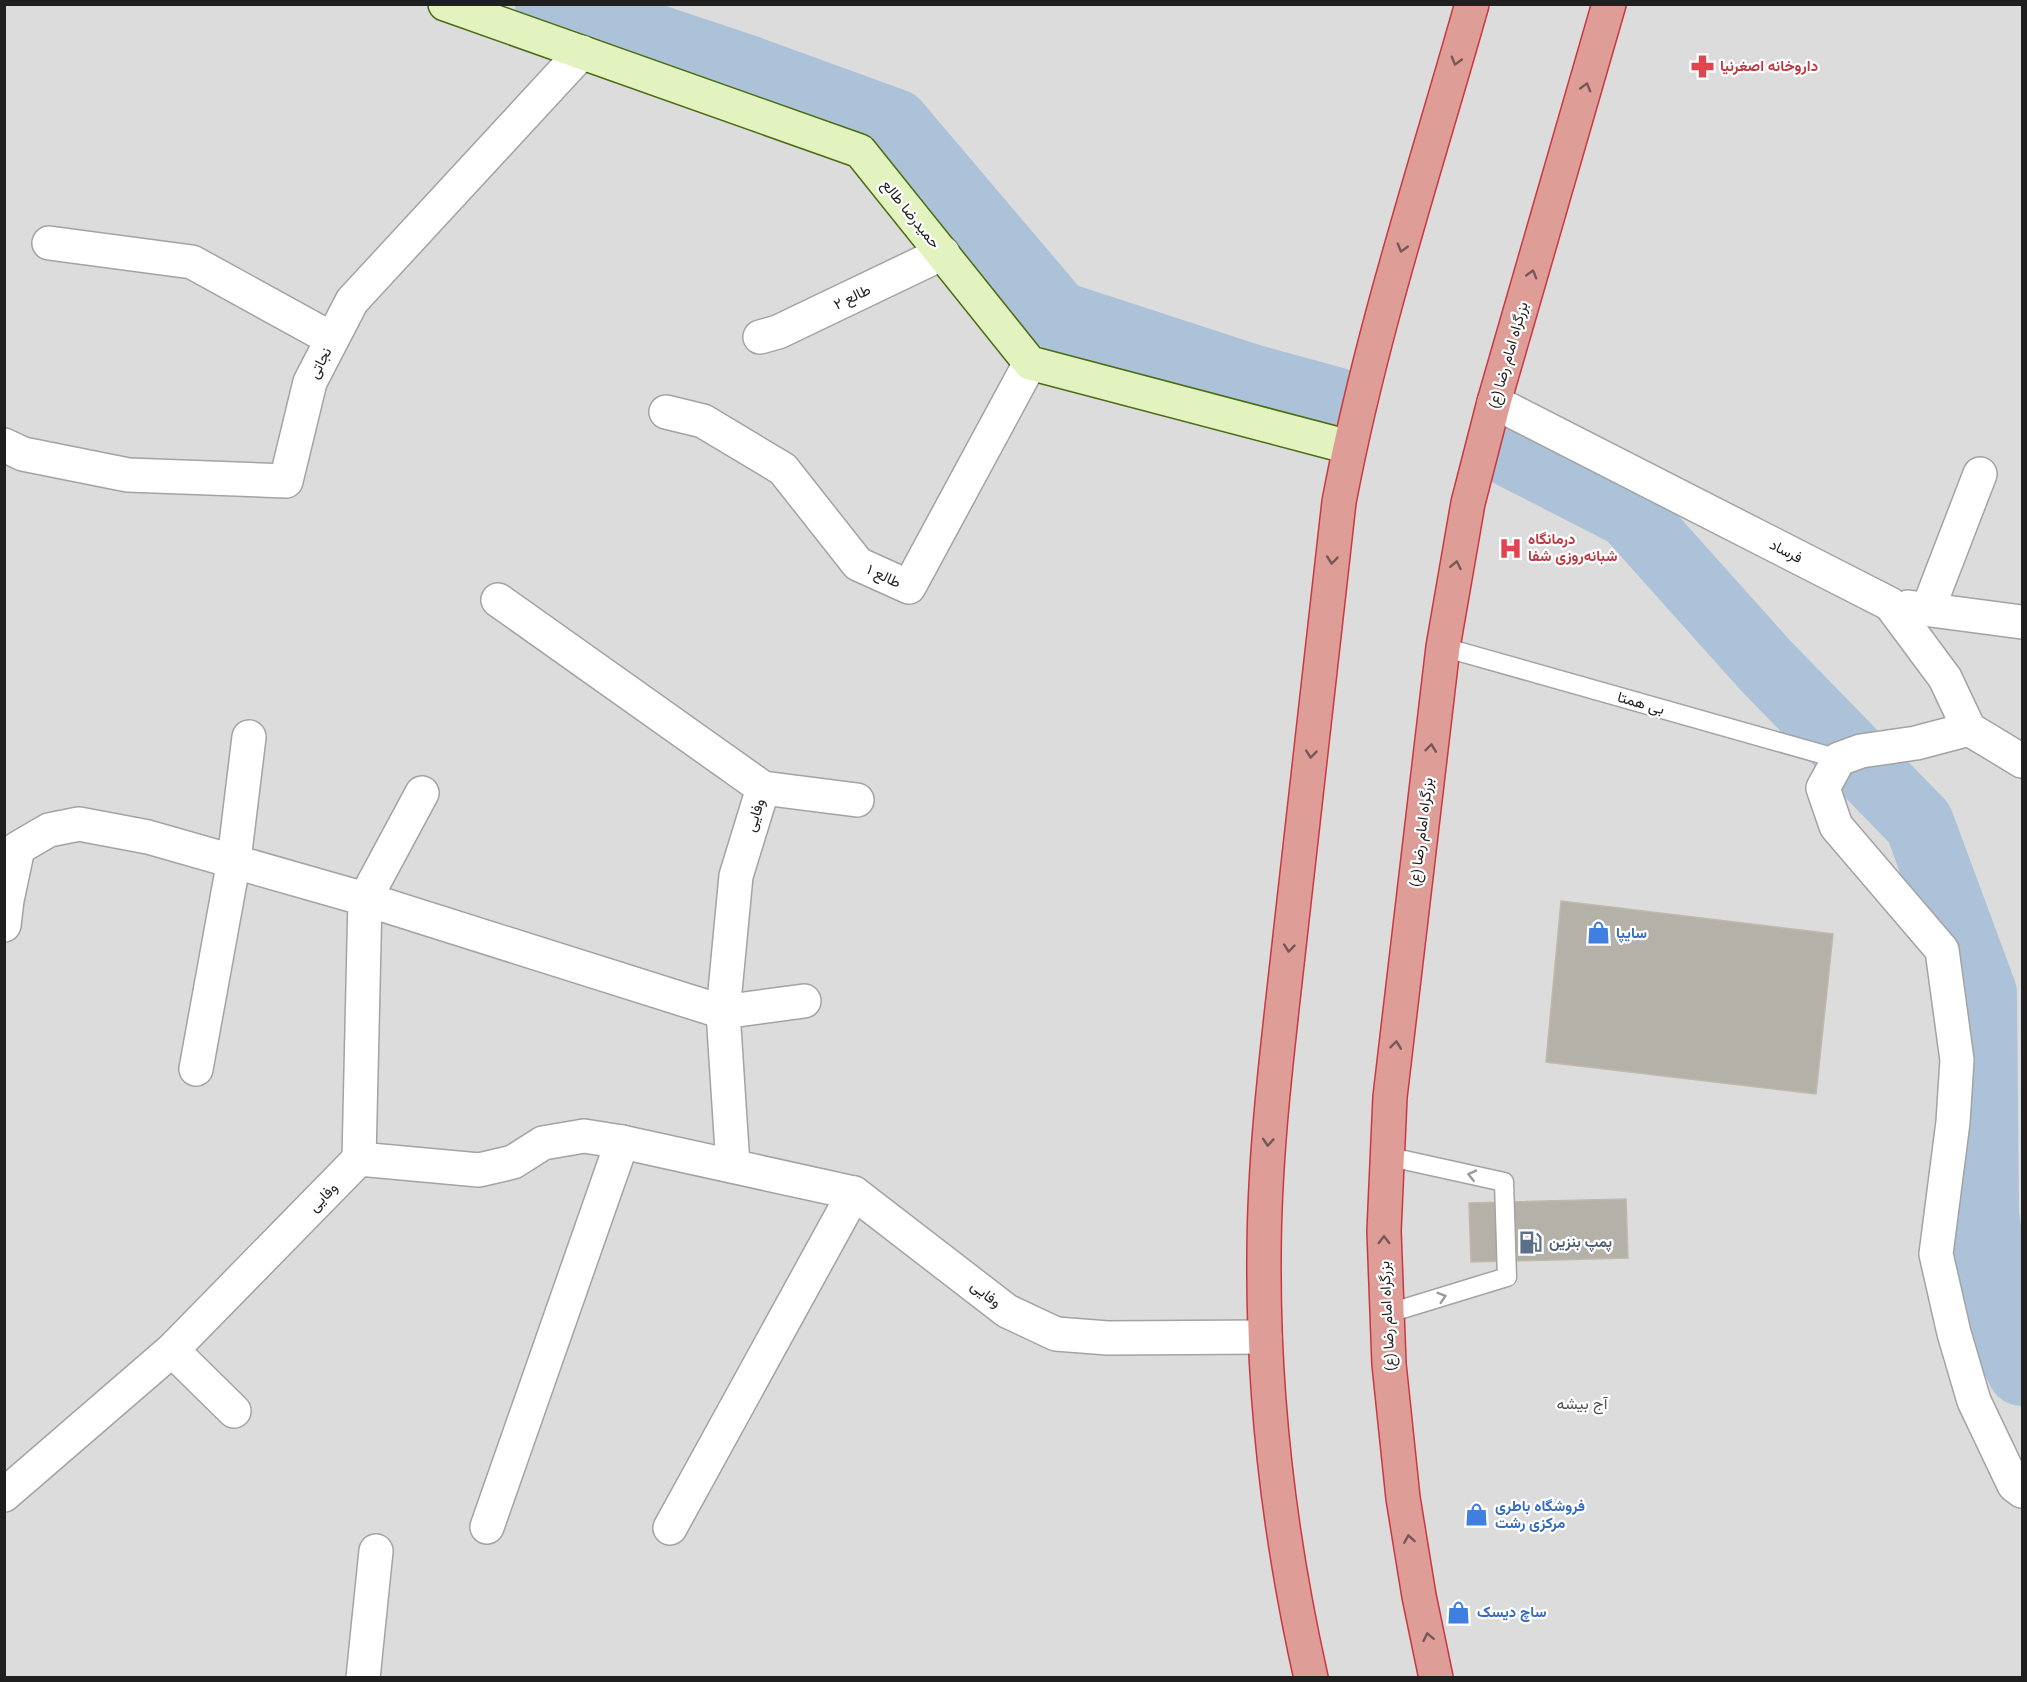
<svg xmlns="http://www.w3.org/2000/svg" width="2027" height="1682" font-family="'PT Sans',Vazirmatn,sans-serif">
<rect width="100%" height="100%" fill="#efeee6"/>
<rect fill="#dddcdc" x="5" y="5" width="2017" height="1672"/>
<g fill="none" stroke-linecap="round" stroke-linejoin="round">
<g stroke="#acc2d8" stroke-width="70">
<path d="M 550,4 L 747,70 L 895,124 L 1058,316 L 1251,379 L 1335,402"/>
<path d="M 1500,447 L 1629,513 L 1765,665 L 1919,823 L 1982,993 L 1984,1215 L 2001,1329 L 2022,1371"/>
</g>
</g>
<g fill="#b4b1a9" stroke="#bfb9aa" stroke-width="1.5">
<path d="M 1561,901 L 1833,934 L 1816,1094 L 1546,1062 Z"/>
<path d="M 1626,1199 L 1628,1258 L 1471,1262 L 1469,1203 Z"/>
</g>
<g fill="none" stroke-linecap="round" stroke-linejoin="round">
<defs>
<g id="lane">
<path d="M 1443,647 L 1839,759"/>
<path d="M 1386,1314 L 1507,1277 L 1504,1182 L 1386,1156"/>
</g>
<g id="street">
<path d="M 49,243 L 192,262 L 332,339"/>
<path d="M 760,337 L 778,332 L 943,253"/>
<path d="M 1494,402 L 1890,604 L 1945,678 L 1969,729 L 2022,761"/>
<path d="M 666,412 L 703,421 L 783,469 L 858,564 L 909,587 L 1030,363"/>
<path d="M 4,445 L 23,454 L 128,475 L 286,481 L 310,382 L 352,301 L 582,52"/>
<path d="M 498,600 L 763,788 L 736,876 L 723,1012 L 733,1166"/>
<path d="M 1908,607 L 2022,622"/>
<path d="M 1928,609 L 1980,474"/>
<path d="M 1969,729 L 1916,743 L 1861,751 L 1839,759 L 1823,788 L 1836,826 L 1942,950 L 1957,1060 L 1953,1122 L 1936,1254 L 1954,1333 L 1974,1401 L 2014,1485 L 2022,1491"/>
<path d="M 763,788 L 857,800"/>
<path d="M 4,925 L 7,900 L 18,848 L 49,830 L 79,824 L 148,837 L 365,899 L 723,1012 L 804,1001"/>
<path d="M 196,1069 L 234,860 L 249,737"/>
<path d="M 359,1159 L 365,899 L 422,793"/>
<path d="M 172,1350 L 234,1411"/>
<path d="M 4,1495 L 172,1350 L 359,1159 L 479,1170 L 513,1162 L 543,1143 L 584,1136 L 622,1142 L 854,1193 L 1007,1311 L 1056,1334 L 1108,1338 L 1265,1337"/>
<path d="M 487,1527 L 622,1142"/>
<path d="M 670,1528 L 854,1193"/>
<path d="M 363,1678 L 376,1551"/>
</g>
<path id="secondary" d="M 445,4 L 860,151 L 1030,363 L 1349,447"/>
<g id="highway">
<path d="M 1311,1678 C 1280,1540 1263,1400 1264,1259 C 1264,1148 1279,1038 1291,928 C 1307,786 1323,644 1339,502 C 1371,333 1425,170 1472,4"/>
<path d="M 1436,1678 L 1419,1596 L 1403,1498 L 1389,1364 L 1384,1231 L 1390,1097 L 1443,647 L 1468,503 L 1494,402 L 1609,4"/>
</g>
</defs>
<use href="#lane" stroke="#a3a3a3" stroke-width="21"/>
<use href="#street" stroke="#a3a3a3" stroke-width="36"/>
<use href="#secondary" stroke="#496c10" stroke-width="36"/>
<use href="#highway" stroke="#c93842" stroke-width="36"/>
<use href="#lane" stroke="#fff" stroke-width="18"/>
<use href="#street" stroke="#fff" stroke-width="33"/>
<use href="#secondary" stroke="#e3f3c0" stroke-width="33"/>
<use href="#highway" stroke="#de9d96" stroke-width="33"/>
</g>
<defs><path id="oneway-chevron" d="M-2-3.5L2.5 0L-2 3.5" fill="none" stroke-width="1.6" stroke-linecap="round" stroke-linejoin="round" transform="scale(1.5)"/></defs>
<g stroke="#755855">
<use href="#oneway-chevron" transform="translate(1456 61) rotate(106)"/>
<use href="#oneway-chevron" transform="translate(1586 87) rotate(-74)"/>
<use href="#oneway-chevron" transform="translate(1402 248) rotate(106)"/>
<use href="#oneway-chevron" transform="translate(1532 274) rotate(-74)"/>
<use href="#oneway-chevron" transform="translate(1332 560) rotate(96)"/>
<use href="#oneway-chevron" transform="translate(1456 565) rotate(-79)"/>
<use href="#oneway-chevron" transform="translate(1431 748) rotate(-83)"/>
<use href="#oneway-chevron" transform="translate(1311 754) rotate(96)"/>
<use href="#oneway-chevron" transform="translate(1289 948) rotate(96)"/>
<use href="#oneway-chevron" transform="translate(1396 1045) rotate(-83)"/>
<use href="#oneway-chevron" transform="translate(1268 1142) rotate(94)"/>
<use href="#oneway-chevron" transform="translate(1384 1240) rotate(-90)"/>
<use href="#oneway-chevron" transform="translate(1409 1539) rotate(-99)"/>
<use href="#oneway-chevron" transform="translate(1428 1637) rotate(-102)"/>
</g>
<g stroke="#9a9a9a">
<use href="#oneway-chevron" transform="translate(1472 1175) rotate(-167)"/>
<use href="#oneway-chevron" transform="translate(1442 1297) rotate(-17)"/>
</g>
<defs>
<symbol id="pharmacy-bare" viewBox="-9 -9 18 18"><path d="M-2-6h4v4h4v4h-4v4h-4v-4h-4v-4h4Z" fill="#e0444e" stroke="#fff" stroke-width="2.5" paint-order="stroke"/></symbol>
<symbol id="hospital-bare" viewBox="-9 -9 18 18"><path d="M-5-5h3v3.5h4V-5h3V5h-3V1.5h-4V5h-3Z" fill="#e0444e" stroke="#fff" stroke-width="2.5" paint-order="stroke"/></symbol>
<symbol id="shop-bare" viewBox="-9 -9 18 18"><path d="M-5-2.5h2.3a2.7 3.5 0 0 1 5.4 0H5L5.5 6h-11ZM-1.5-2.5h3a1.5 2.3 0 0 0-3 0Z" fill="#3f7fe0" stroke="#fff" stroke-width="2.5" paint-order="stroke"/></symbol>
<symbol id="fuel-bare" viewBox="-9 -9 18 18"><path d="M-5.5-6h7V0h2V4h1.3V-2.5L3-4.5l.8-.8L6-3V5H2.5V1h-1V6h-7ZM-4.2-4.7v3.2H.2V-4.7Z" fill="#5c6f8a" stroke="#fff" stroke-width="2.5" paint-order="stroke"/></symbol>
</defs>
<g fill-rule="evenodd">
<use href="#pharmacy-bare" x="1686" y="50" width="33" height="33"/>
<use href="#hospital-bare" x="1494" y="532" width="33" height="33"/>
<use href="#shop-bare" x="1582" y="916" width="33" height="33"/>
<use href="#fuel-bare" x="1514" y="1226" width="33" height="33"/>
<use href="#shop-bare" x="1460" y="1498" width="33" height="33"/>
<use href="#shop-bare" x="1442" y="1596" width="33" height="33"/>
</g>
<g text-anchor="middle" stroke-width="4.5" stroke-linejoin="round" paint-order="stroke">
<g font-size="15" font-weight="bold" fill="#be3a42" stroke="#fff" text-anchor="start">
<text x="1720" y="71">داروخانه اصغرنیا</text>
<text x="1528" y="544">درمانگاه<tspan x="1528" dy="17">شبانه‌روزی شفا</tspan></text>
</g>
<g font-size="15" fill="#1f1f1f" stroke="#fff">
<text transform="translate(911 214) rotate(51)" y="5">حمیدرضا طالع</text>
<text transform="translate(852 297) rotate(-26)" y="5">طالع ۲</text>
<text transform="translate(1508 355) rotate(-74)" y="5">بزرگراه امام رضا (ع)</text>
<text transform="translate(320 363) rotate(-63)" y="5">نجاتی</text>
<text transform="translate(1786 551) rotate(27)" y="5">فرساد</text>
<text transform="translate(884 576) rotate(25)" y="5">طالع ۱</text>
<text transform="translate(1641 703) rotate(16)" y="5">بی همتا</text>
<text transform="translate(755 815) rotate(-73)" y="5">وفایی</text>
<text transform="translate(1421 832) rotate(-83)" y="5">بزرگراه امام رضا (ع)</text>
<text transform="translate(323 1197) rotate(-46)" y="5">وفایی</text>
<text transform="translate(986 1294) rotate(38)" y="5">وفایی</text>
<text transform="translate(1387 1316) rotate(-93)" y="5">بزرگراه امام رضا (ع)</text>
</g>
<g font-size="15" font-weight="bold" fill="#366cbe" stroke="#fff" text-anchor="start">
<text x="1616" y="938">سایپا</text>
<text x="1495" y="1511">فروشگاه باطری<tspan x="1495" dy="17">مرکزی رشت</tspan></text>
<text x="1477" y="1617">ساچ دیسک</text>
</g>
<g font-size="15" font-weight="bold" fill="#4e5e75" stroke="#fff" text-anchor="start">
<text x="1549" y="1247">پمپ بنزین</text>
</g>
<g font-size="16" fill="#525252" stroke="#fff">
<text x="1582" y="1409">آج بیشه</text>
</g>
</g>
<rect width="2027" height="1682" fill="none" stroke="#1f1f1f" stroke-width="12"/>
</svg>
